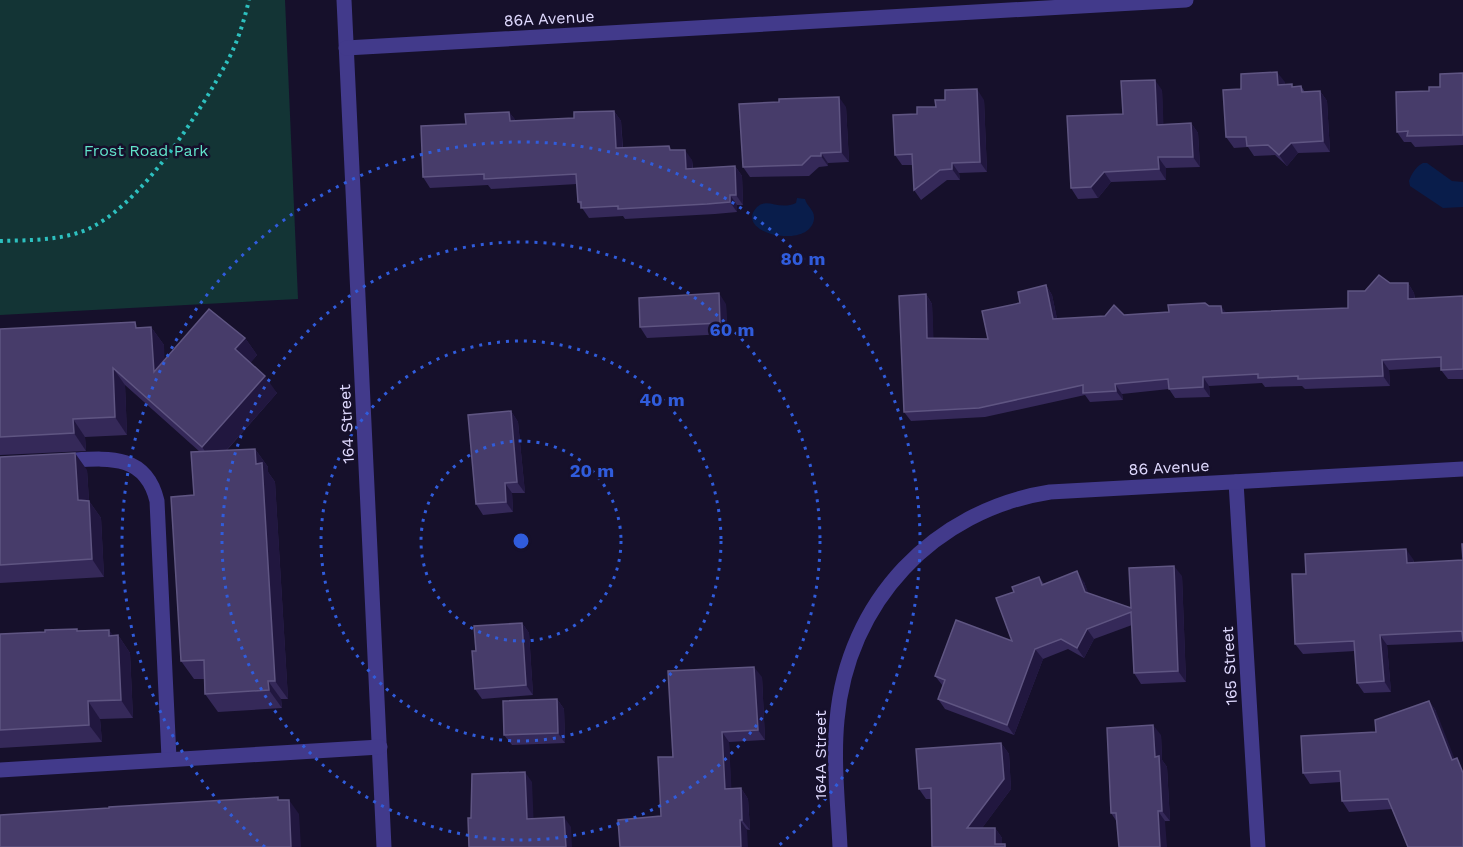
<svg xmlns="http://www.w3.org/2000/svg" width="1463" height="847" font-family="'Work Sans',sans-serif">
<rect width="100%" height="100%" fill="#16102b"/>
<path fill="#133435" d="M 0,0 L 285,0 L 298,299 L 0,315 Z"/>
<g fill="#091d4b">
<path d="M 1423,163 L 1427,163 L 1452,181 L 1463,182 L 1463,207 L 1443,208 L 1410,186 L 1409,181 C 1411,175 1416,166 1423,163 Z"/>
<path d="M 797,198 L 805,199 C 807,207 815,210 814,219 C 810,251 732,233 757,207 C 767,197 779,211 796,203 Z"/>
</g>
<g fill="none" stroke-linecap="round" stroke-linejoin="round">
<path stroke="#2dc0bf" stroke-width="4" stroke-dasharray="3 4.5" stroke-linecap="butt" d="M 0,241 C 30,240 67,241 94,226 C 146,198 200,112 228,60 C 238,41 244,21 249,0"/>
<g stroke="#423a8b" stroke-width="15">
<path d="M 344,0 L 384,847"/>
<path d="M 346,48 L 1186,0"/>
<path d="M 61,461 C 102,459 145,450 157,501 L 169,758"/>
<path d="M 1236,482 L 1258,847"/>
<path d="M 0,770 L 380,747"/>
<path d="M 840,847 C 838,805 833,761 837,720 C 847,602 934,510 1050,492 L 1463,469"/>
</g>
</g>
<g fill="#352959">
<path d="M 1463,73 L 1463,145 L 1415,147 L 1411,142 L 1404,142 L 1397,132 L 1429,91 L 1440,87 Z"/>
<path d="M 1285,82 L 1285,84 L 1294,87 L 1301,86 L 1305,92 L 1320,91 L 1327,101 L 1330,152 L 1298,153 L 1287,166 L 1275,155 L 1254,156 L 1248,147 L 1234,148 L 1226,137 L 1241,89 Z"/>
<path d="M 1162,90 L 1163,124 L 1191,123 L 1198,133 L 1200,167 L 1166,168 L 1166,180 L 1111,182 L 1098,198 L 1078,199 L 1071,188 L 1123,114 Z"/>
<path d="M 984,100 L 987,172 L 959,173 L 960,180 L 947,180 L 921,200 L 914,190 L 913,165 L 902,165 L 895,155 L 917,114 L 936,107 Z"/>
<path d="M 846,107 L 849,162 L 828,163 L 828,166 L 819,167 L 809,176 L 750,177 L 743,167 Z"/>
<path d="M 614,111 L 621,121 L 623,148 L 672,150 L 692,160 L 693,168 L 735,166 L 742,176 L 743,205 L 737,205 L 737,212 L 715,214 L 625,219 L 623,216 L 589,218 L 578,202 L 577,184 L 491,189 L 488,185 L 430,188 L 423,177 L 466,124 L 509,112 L 516,121 L 574,118 Z"/>
<path d="M 1390,283 L 1408,283 L 1414,293 L 1415,299 L 1463,296 L 1463,379 L 1448,379 L 1441,370 L 1441,367 L 1389,370 L 1390,386 L 1305,389 L 1302,386 L 1265,387 L 1262,383 L 1209,386 L 1210,397 L 1175,398 L 1169,389 L 1122,394 L 1123,400 L 1090,402 L 1085,395 L 985,417 L 911,421 L 904,412 L 926,294 L 932,304 L 933,338 L 988,339 L 1020,303 L 1046,285 L 1052,295 L 1057,319 L 1169,312 L 1209,306 L 1226,313 L 1348,308 L 1365,291 Z"/>
<path d="M 726,304 L 727,334 L 647,338 L 640,327 Z"/>
<path d="M 151,327 L 164,345 L 164,360 L 245,338 L 257,355 L 250,363 L 277,393 L 227,450 L 255,449 L 268,467 L 268,472 L 275,482 L 288,699 L 281,699 L 282,708 L 218,712 L 205,694 L 204,679 L 194,679 L 181,661 L 194,495 L 200,452 L 125,385 L 127,435 L 85,437 L 86,451 L 0,455 L 0,329 Z"/>
<path d="M 511,411 L 518,422 L 525,493 L 512,493 L 513,512 L 483,515 L 476,504 Z"/>
<path d="M 0,457 L 87,470 L 89,501 L 101,518 L 104,577 L 0,583 Z"/>
<path d="M 1463,544 L 1463,642 L 1387,645 L 1391,692 L 1364,693 L 1357,683 L 1355,651 L 1303,654 L 1295,644 L 1306,574 L 1413,559 L 1414,563 L 1463,560 Z"/>
<path d="M 1182,576 L 1186,682 L 1141,684 L 1134,673 L 1132,625 L 1094,639 L 1084,658 L 1068,649 L 1043,659 L 1014,735 L 945,709 L 938,699 L 943,686 L 935,676 L 1012,641 L 1014,592 L 1039,577 L 1044,584 L 1084,582 L 1088,593 L 1131,608 Z"/>
<path d="M 522,623 L 529,633 L 533,695 L 482,699 L 475,689 Z"/>
<path d="M 78,631 L 113,636 L 118,635 L 130,653 L 133,718 L 100,719 L 102,742 L 0,748 L 0,634 Z"/>
<path d="M 762,677 L 765,740 L 729,742 L 731,789 L 741,788 L 748,799 L 750,830 L 661,816 L 673,757 Z"/>
<path d="M 557,699 L 564,709 L 565,743 L 512,745 L 504,735 Z"/>
<path d="M 1429,701 L 1436,711 L 1392,809 L 1349,812 L 1342,801 L 1341,782 L 1310,784 L 1303,773 L 1376,732 Z"/>
<path d="M 1161,735 L 1162,760 L 1167,767 L 1170,821 L 1117,822 L 1111,813 Z"/>
<path d="M 1001,743 L 1009,754 L 1011,789 L 982,828 L 995,828 L 1002,838 L 1002,844 L 1005,844 L 1006,847 L 932,847 L 931,799 L 926,799 L 919,789 L 916,749 Z"/>
</g>
<g fill="#21173f">
<path d="M 1277,72 L 1285,82 L 1285,95 L 1278,85 Z"/>
<path d="M 1155,80 L 1162,90 L 1164,135 L 1157,125 Z"/>
<path d="M 977,89 L 984,100 L 987,172 L 980,162 Z"/>
<path d="M 1320,91 L 1327,101 L 1330,152 L 1323,141 Z"/>
<path d="M 839,97 L 846,107 L 849,162 L 841,152 Z"/>
<path d="M 614,111 L 621,121 L 623,159 L 616,148 Z"/>
<path d="M 509,112 L 517,122 L 510,121 Z"/>
<path d="M 1191,123 L 1198,133 L 1200,167 L 1193,157 Z"/>
<path d="M 1291,143 L 1298,153 L 1287,166 L 1279,155 Z"/>
<path d="M 685,150 L 692,160 L 693,179 L 686,169 Z"/>
<path d="M 821,153 L 828,163 L 828,166 L 821,156 Z"/>
<path d="M 1158,157 L 1166,168 L 1166,180 L 1159,169 Z"/>
<path d="M 952,163 L 959,173 L 960,180 L 952,169 Z"/>
<path d="M 735,166 L 742,176 L 743,205 L 736,195 Z"/>
<path d="M 1104,172 L 1111,182 L 1098,198 L 1091,187 Z"/>
<path d="M 730,195 L 737,205 L 737,212 L 730,202 Z"/>
<path d="M 1408,283 L 1414,293 L 1415,309 L 1408,299 Z"/>
<path d="M 1046,285 L 1052,295 L 1059,328 L 1053,319 Z"/>
<path d="M 719,293 L 726,304 L 727,334 L 720,323 Z"/>
<path d="M 926,294 L 932,304 L 934,347 L 927,338 Z"/>
<path d="M 1221,306 L 1228,315 L 1222,313 Z"/>
<path d="M 151,327 L 164,345 L 166,389 L 154,372 Z"/>
<path d="M 245,338 L 257,355 L 247,367 L 235,349 Z"/>
<path d="M 1382,360 L 1389,370 L 1390,386 L 1383,376 Z"/>
<path d="M 113,368 L 125,385 L 127,435 L 115,417 Z"/>
<path d="M 265,376 L 277,393 L 214,464 L 202,447 Z"/>
<path d="M 1203,377 L 1209,386 L 1210,397 L 1203,387 Z"/>
<path d="M 1115,384 L 1122,394 L 1123,400 L 1116,391 Z"/>
<path d="M 511,411 L 518,422 L 525,493 L 517,482 Z"/>
<path d="M 73,419 L 85,437 L 86,451 L 74,433 Z"/>
<path d="M 255,449 L 268,467 L 268,472 L 275,482 L 288,699 L 275,681 Z"/>
<path d="M 75,453 L 87,470 L 89,501 L 101,518 L 104,577 L 92,559 L 78,500 Z"/>
<path d="M 505,483 L 512,493 L 513,512 L 506,502 Z"/>
<path d="M 1406,549 L 1413,559 L 1414,573 L 1407,563 Z"/>
<path d="M 1174,566 L 1182,576 L 1186,682 L 1178,671 Z"/>
<path d="M 1077,571 L 1084,582 L 1092,602 L 1085,592 Z"/>
<path d="M 522,623 L 529,633 L 533,695 L 526,685 Z"/>
<path d="M 1087,629 L 1094,639 L 1084,658 L 1077,648 Z"/>
<path d="M 109,630 L 119,643 L 118,635 L 130,653 L 133,718 L 121,700 L 109,636 Z"/>
<path d="M 1380,635 L 1387,645 L 1391,692 L 1384,681 Z"/>
<path d="M 1035,649 L 1043,659 L 1014,735 L 1007,725 Z"/>
<path d="M 754,667 L 762,677 L 765,740 L 758,730 Z"/>
<path d="M 268,681 L 281,699 L 282,708 L 269,690 Z"/>
<path d="M 557,699 L 564,709 L 565,743 L 558,733 Z"/>
<path d="M 88,701 L 100,719 L 102,742 L 89,725 Z"/>
<path d="M 1429,701 L 1436,711 L 1459,770 L 1452,760 Z"/>
<path d="M 1153,725 L 1161,735 L 1162,760 L 1167,767 L 1170,821 L 1162,811 L 1155,757 Z"/>
<path d="M 722,732 L 729,742 L 732,799 L 725,789 Z"/>
<path d="M 1001,743 L 1009,754 L 1011,789 L 974,839 L 967,828 Z"/>
<path d="M 525,772 L 532,782 L 534,829 L 527,819 Z"/>
<path d="M 741,788 L 748,799 L 750,830 L 742,820 Z"/>
<path d="M 289,800 L 299,814 L 301,847 L 291,847 Z"/>
<path d="M 1158,811 L 1165,821 L 1167,847 L 1160,847 Z"/>
<path d="M 564,817 L 571,827 L 572,847 L 566,847 Z"/>
<path d="M 740,820 L 747,830 L 748,847 L 741,847 Z"/>
<path d="M 995,828 L 1002,838 L 1002,847 L 995,844 Z"/>
</g>
<g fill="#473c6a" stroke="#5f5582" stroke-width="1.5">
<path d="M 1277,72 L 1278,85 L 1292,84 L 1292,87 L 1301,86 L 1302,92 L 1320,91 L 1323,141 L 1291,143 L 1279,155 L 1268,145 L 1247,146 L 1246,137 L 1226,137 L 1223,90 L 1241,89 L 1241,74 Z"/>
<path d="M 1463,73 L 1463,135 L 1407,136 L 1408,131 L 1397,132 L 1396,92 L 1429,91 L 1429,87 L 1440,87 L 1440,74 Z"/>
<path d="M 1155,80 L 1157,125 L 1191,123 L 1193,157 L 1158,157 L 1159,169 L 1104,172 L 1091,187 L 1071,188 L 1067,116 L 1123,114 L 1121,81 Z"/>
<path d="M 977,89 L 980,162 L 952,163 L 952,169 L 940,170 L 914,190 L 912,154 L 895,155 L 893,115 L 917,114 L 917,107 L 936,107 L 935,100 L 945,100 L 945,90 Z"/>
<path d="M 839,97 L 841,152 L 821,153 L 821,156 L 811,156 L 802,165 L 743,167 L 739,104 L 779,102 L 779,99 Z"/>
<path d="M 614,111 L 616,148 L 669,146 L 670,150 L 685,150 L 686,169 L 735,166 L 736,195 L 730,195 L 730,202 L 707,204 L 618,209 L 618,206 L 581,208 L 581,202 L 578,202 L 576,174 L 484,179 L 484,174 L 423,177 L 421,126 L 466,124 L 465,114 L 509,112 L 510,121 L 574,118 L 574,112 Z"/>
<path d="M 1379,275 L 1390,283 L 1408,283 L 1408,299 L 1463,296 L 1463,369 L 1441,370 L 1441,357 L 1382,360 L 1383,376 L 1298,379 L 1298,376 L 1258,378 L 1258,374 L 1203,377 L 1203,387 L 1169,389 L 1168,379 L 1115,384 L 1116,391 L 1083,393 L 1083,385 L 979,408 L 904,412 L 899,296 L 926,294 L 927,338 L 988,339 L 982,311 L 1020,303 L 1018,292 L 1046,285 L 1053,319 L 1105,316 L 1114,305 L 1124,315 L 1169,312 L 1168,305 L 1205,303 L 1209,306 L 1221,306 L 1222,313 L 1348,308 L 1348,291 L 1365,291 Z"/>
<path d="M 719,293 L 720,323 L 640,327 L 639,298 Z"/>
<path d="M 209,309 L 245,338 L 235,349 L 265,376 L 202,447 L 113,368 L 115,417 L 73,419 L 74,433 L 0,437 L 0,329 L 135,322 L 136,328 L 151,327 L 154,372 Z"/>
<path d="M 511,411 L 517,482 L 505,483 L 506,502 L 476,504 L 468,415 Z"/>
<path d="M 255,449 L 256,464 L 262,463 L 275,681 L 268,681 L 269,690 L 205,694 L 204,660 L 181,661 L 171,497 L 194,495 L 191,452 Z"/>
<path d="M 75,453 L 78,500 L 89,501 L 92,559 L 0,565 L 0,457 Z"/>
<path d="M 1462,544 L 1463,544 L 1463,641 L 1462,631 L 1380,635 L 1384,681 L 1357,683 L 1354,641 L 1295,644 L 1292,574 L 1306,574 L 1305,554 L 1406,549 L 1407,563 L 1463,560 Z"/>
<path d="M 1174,566 L 1178,671 L 1134,673 L 1131,612 L 1087,629 L 1077,648 L 1061,639 L 1035,649 L 1007,725 L 938,699 L 945,680 L 935,676 L 956,620 L 1012,641 L 996,598 L 1014,592 L 1012,587 L 1039,577 L 1042,585 L 1077,571 L 1085,592 L 1131,608 L 1129,568 Z"/>
<path d="M 522,623 L 526,685 L 475,689 L 472,651 L 476,651 L 474,626 Z"/>
<path d="M 77,629 L 77,631 L 109,630 L 109,636 L 118,635 L 121,700 L 88,701 L 89,725 L 0,730 L 0,634 L 45,632 L 45,630 Z"/>
<path d="M 754,667 L 758,730 L 722,732 L 725,789 L 741,788 L 742,820 L 740,820 L 741,847 L 620,847 L 618,820 L 661,816 L 658,757 L 673,757 L 668,671 Z"/>
<path d="M 557,699 L 558,733 L 504,735 L 503,701 Z"/>
<path d="M 1429,701 L 1452,760 L 1457,758 L 1463,773 L 1463,847 L 1408,847 L 1388,799 L 1342,801 L 1340,771 L 1303,773 L 1301,736 L 1376,732 L 1375,720 Z"/>
<path d="M 1153,725 L 1155,757 L 1159,756 L 1162,811 L 1158,811 L 1160,847 L 1119,847 L 1116,813 L 1111,813 L 1107,728 Z"/>
<path d="M 1001,743 L 1004,779 L 967,828 L 995,828 L 995,844 L 1005,844 L 1005,847 L 932,847 L 931,788 L 919,789 L 916,749 Z"/>
<path d="M 525,772 L 527,819 L 564,817 L 566,847 L 469,847 L 468,818 L 471,818 L 472,774 Z"/>
<path d="M 278,797 L 278,800 L 289,800 L 291,847 L 0,847 L 0,815 L 109,808 L 109,807 Z"/>
</g>
<g fill="none" stroke="#305cdc" stroke-width="3" stroke-dasharray="3 6">
<circle cx="521" cy="541" r="100"/>
<circle cx="521" cy="541" r="200"/>
<circle cx="521" cy="541" r="299"/>
<path d="M265 847A399 399 0 1 1 777 847"/>
</g>
<g text-anchor="middle" stroke-width="5" stroke-linejoin="round" paint-order="stroke">
<g font-size="16" fill="#e0daff" stroke="#16102b">
<text transform="translate(549 18) rotate(-3)" y="6">86A Avenue</text>
<text transform="translate(346 424) rotate(-93)" y="6">164 Street</text>
<text transform="translate(1169 467) rotate(-3)" y="6">86 Avenue</text>
<text transform="translate(1229 666) rotate(-93)" y="6">165 Street</text>
<text transform="translate(820 755) rotate(-90)" y="6">164A Street</text>
</g>
<g font-size="16" fill="#61e4ca" stroke="#16102b">
<text x="146" y="156">Frost Road Park</text>
</g>
</g>
<circle cx="521" cy="541" r="9" fill="#305cdc" stroke="#16102b" stroke-width="3"/>
<g font-size="18" text-anchor="middle" font-weight="bold" fill="#305cdc" stroke="#16102b" stroke-width="5" stroke-linejoin="round" paint-order="stroke">
<text x="803" y="265">80 m</text>
<text x="732" y="336">60 m</text>
<text x="662" y="406">40 m</text>
<text x="592" y="477">20 m</text>
</g>
</svg>
